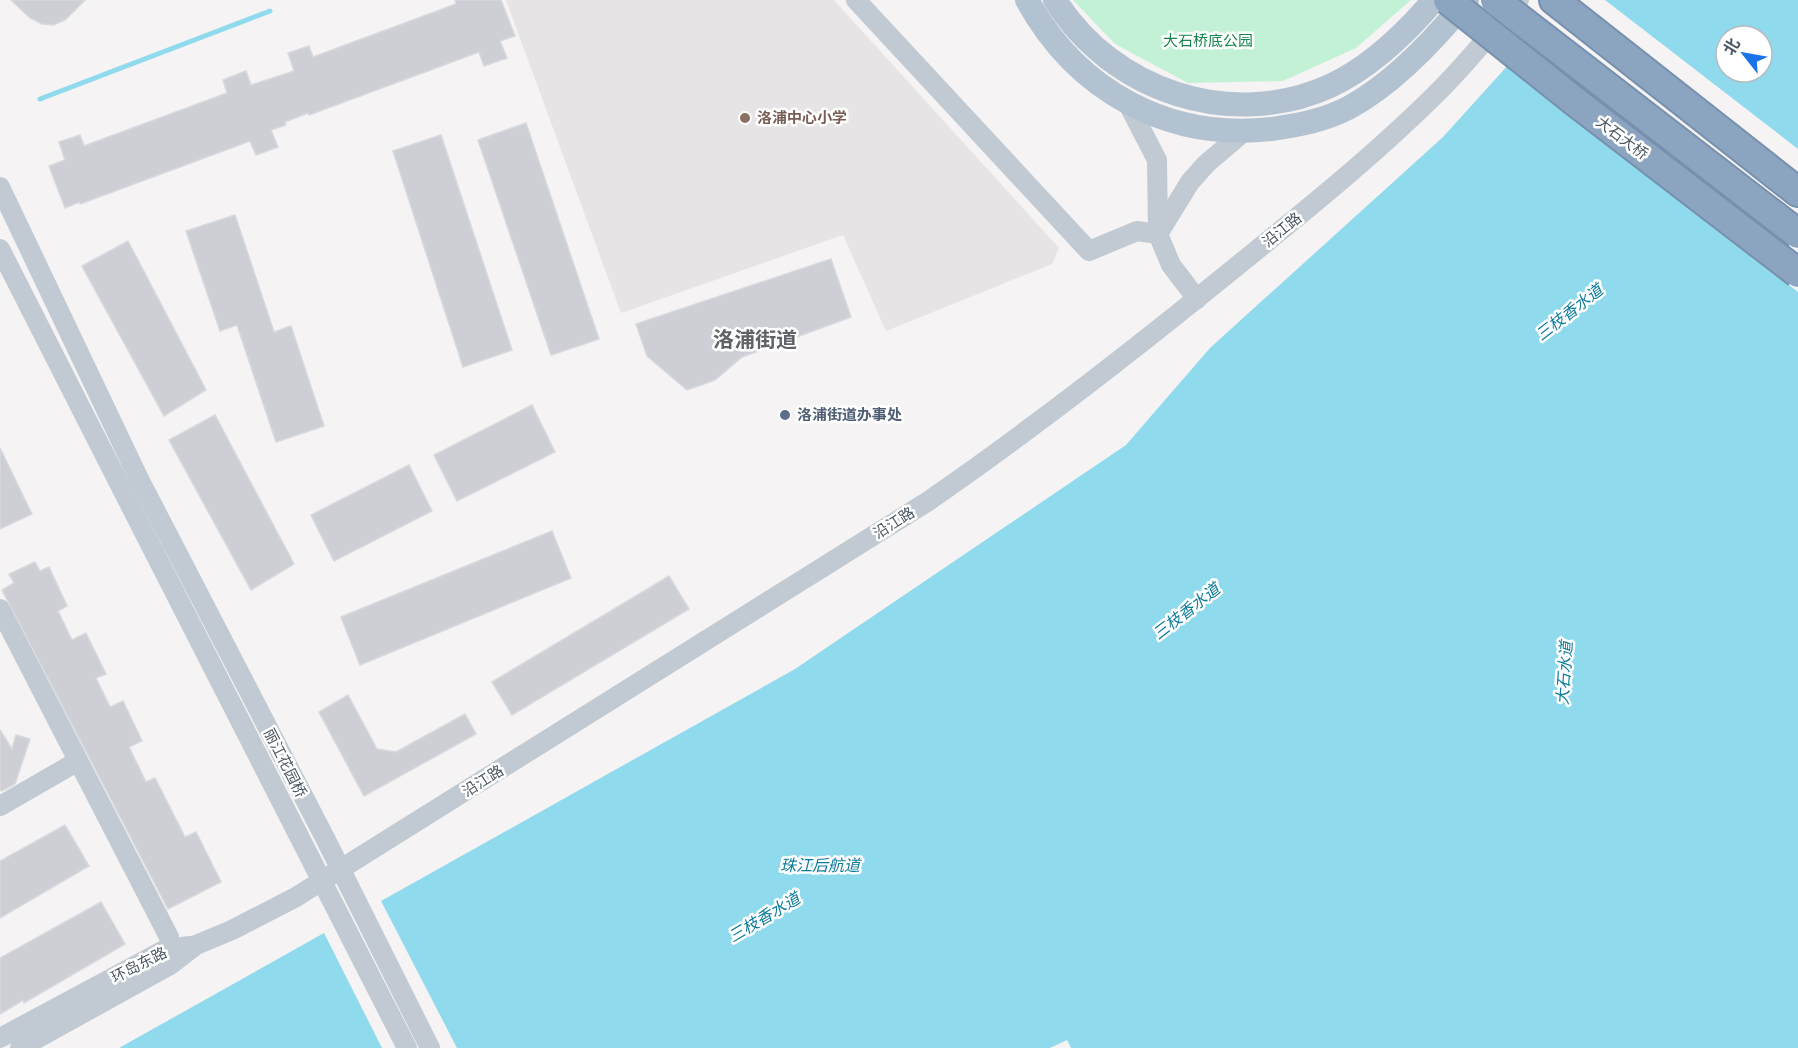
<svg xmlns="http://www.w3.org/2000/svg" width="1798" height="1048" font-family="'DejaVu Sans','Noto Sans SC',sans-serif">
<rect width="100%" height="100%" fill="#f5f3f3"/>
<path fill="#e6e4e5" d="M 506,0 L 834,0 L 1059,248 L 1052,264 L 886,331 L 843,235 L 621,313 Z"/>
<path fill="#c3f1d5" d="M 1073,0 L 1411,0 L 1356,48 L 1283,81 L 1188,83 L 1115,44 Z"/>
<path fill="#90daee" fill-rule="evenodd" d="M 1567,0 L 1798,0 L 1798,1048 L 1071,1048 L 1067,1040 L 1050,1048 L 119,1048 L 795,669 L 1126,445 L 1210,348 L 1443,137 ZM 1726,36 L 1762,36 L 1762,72 L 1726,72 Z"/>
<g fill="#f5f3f3">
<path d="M 1563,0 L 1605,0 L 1798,149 L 1798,292 L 1505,64 Z"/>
<path d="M 380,899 L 457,1048 L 382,1048 L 323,931 Z"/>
</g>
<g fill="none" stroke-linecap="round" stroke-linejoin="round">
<path stroke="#90daee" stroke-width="5" d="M 40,99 L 270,11"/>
</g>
<g fill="#cdcfd5" stroke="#d7d9de" stroke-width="1.5">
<path d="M 11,0 L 85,0 L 65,20 L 53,25 L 42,24 L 30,18 Z"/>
<path d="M 455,0 L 501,0 L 515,36 L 500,41 L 507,58 L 484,66 L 479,52 L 309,115 L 308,113 L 285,122 L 286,125 L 271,130 L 278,147 L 256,155 L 250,141 L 80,204 L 79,202 L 65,208 L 49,166 L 65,160 L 59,142 L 80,135 L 84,146 L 227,93 L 223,80 L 246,71 L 251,85 L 294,71 L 288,53 L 309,46 L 313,57 L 456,4 Z"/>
<path d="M 526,123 L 599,339 L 551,355 L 478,140 Z"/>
<path d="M 441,135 L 512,350 L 463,367 L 393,151 Z"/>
<path d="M 235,215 L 274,332 L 291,326 L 324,426 L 276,442 L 237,325 L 220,331 L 186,231 Z"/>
<path d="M 128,241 L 206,390 L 164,416 L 82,266 Z"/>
<path d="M 831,259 L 851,317 L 742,357 L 715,380 L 687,390 L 647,356 L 636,324 Z"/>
<path d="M 532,405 L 555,452 L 457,501 L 434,455 Z"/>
<path d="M 215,415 L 294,564 L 251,590 L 169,440 Z"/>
<path d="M 0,448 L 32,514 L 0,529 Z"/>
<path d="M 409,465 L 432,511 L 334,561 L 311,515 Z"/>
<path d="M 552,531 L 571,578 L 360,665 L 341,617 Z"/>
<path d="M 35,562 L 40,571 L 49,567 L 67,606 L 58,611 L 72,640 L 86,633 L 106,674 L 96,678 L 110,707 L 123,701 L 142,741 L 129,747 L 146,782 L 155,778 L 185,837 L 196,832 L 221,882 L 168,909 L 2,590 L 14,583 L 9,574 Z"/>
<path d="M 669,576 L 689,609 L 512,715 L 492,682 Z"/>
<path d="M 348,695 L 377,749 L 396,752 L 465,714 L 476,734 L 364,796 L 319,712 Z"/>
<path d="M 0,730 L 12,749 L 16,735 L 30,739 L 15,784 L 2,791 L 0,790 Z"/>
<path d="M 65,825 L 89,866 L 0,918 L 0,861 Z"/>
<path d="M 101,902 L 125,944 L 24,1003 L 23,1000 L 0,1014 L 0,958 Z"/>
</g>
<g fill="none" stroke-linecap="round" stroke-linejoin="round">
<defs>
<path id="highway" d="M 1554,0 L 1798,192"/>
</defs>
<use href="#highway" stroke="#7690ad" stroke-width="32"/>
<g stroke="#c1cad2" stroke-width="20">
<path d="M 856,0 L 1089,251 L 1137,231 L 1158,234"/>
<path d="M 1127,102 L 1157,160 L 1158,234 L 1171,265 L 1197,299"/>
<path d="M 0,187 L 139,479"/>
<path d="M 1158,234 L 1190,182 L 1206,164 L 1246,130"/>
<path d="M 0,249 L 122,489"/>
<path d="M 0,609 L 169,937"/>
<path d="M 0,806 L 78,761"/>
<path d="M 0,1038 L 166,949 L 190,946"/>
<path d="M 20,1048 L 170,965 L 196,945 L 232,930 L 296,897 L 927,502 C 1028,432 1125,357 1221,279 C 1294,220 1368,161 1434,96 C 1465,66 1492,32 1519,0"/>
</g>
<g stroke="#b3c2d1" stroke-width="24">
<path d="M 1027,0 C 1077,91 1168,141 1272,129 C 1299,125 1326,120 1350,107 C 1394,83 1436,38 1467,0"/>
<path d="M 1055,0 C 1112,91 1231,131 1330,86 C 1371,67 1405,34 1434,0"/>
</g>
<use href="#highway" stroke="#8ba5c1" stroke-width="28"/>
<defs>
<g id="highway-bridge">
<path d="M 1448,0 L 1573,100 L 1798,273"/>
<path d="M 1495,0 L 1798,234"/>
</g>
</defs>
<use href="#highway-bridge" stroke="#7690ad" stroke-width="32" stroke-linecap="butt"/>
<g stroke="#c1cad2" stroke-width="20">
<path d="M 139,479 L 325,838 L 430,1048"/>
<path d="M 122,489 L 407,1048"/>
</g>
<use href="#highway-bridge" stroke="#8ba5c1" stroke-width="28"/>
</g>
<circle fill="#8d6e63" stroke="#fff" stroke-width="2" cx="745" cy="118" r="6"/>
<circle fill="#5c6f8a" stroke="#fff" stroke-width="2" cx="785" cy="415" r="6"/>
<g text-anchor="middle" stroke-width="5" stroke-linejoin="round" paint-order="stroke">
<g font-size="15" fill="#17864f" stroke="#fff">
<text x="1208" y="46">大石桥底公园</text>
</g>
<g font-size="15" font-weight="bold" fill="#785e54" stroke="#fff" text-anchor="start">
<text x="757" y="123">洛浦中心小学</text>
</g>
<g font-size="15" fill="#4a5661" stroke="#fff">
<text transform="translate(1622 138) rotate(37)" y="5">大石大桥</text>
<text transform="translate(1282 230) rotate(-39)" y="5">沿江路</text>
<text transform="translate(894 523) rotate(-32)" y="5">沿江路</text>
<text transform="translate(285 763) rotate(63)" y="5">丽江花园桥</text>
<text transform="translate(483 781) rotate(-32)" y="5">沿江路</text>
<text transform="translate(139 965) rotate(-27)" y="5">环岛东路</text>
</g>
<g font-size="15" font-weight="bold" fill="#4e5e75" stroke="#fff" text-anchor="start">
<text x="797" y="420">洛浦街道办事处</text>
</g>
<g font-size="16" font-style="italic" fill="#0c7c9b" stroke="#fff">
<text transform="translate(1569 312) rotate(-38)" y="6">三枝香水道</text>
<text transform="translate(1186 611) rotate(-38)" y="6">三枝香水道</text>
<text transform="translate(1564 673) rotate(-86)" y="6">大石水道</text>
<text x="820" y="871">珠江后航道</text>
<text transform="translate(764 917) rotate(-31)" y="6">三枝香水道</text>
</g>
<g font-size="21" font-weight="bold" fill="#5f6368" stroke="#fff">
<text x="755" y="347">洛浦街道</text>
</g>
</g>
<g transform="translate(1744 54) rotate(301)"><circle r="28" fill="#ffffff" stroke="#b7bbc0" stroke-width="1.5"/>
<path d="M0-4.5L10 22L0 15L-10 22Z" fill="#1a73e8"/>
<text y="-9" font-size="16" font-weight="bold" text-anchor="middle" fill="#4a5661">北</text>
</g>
</svg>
